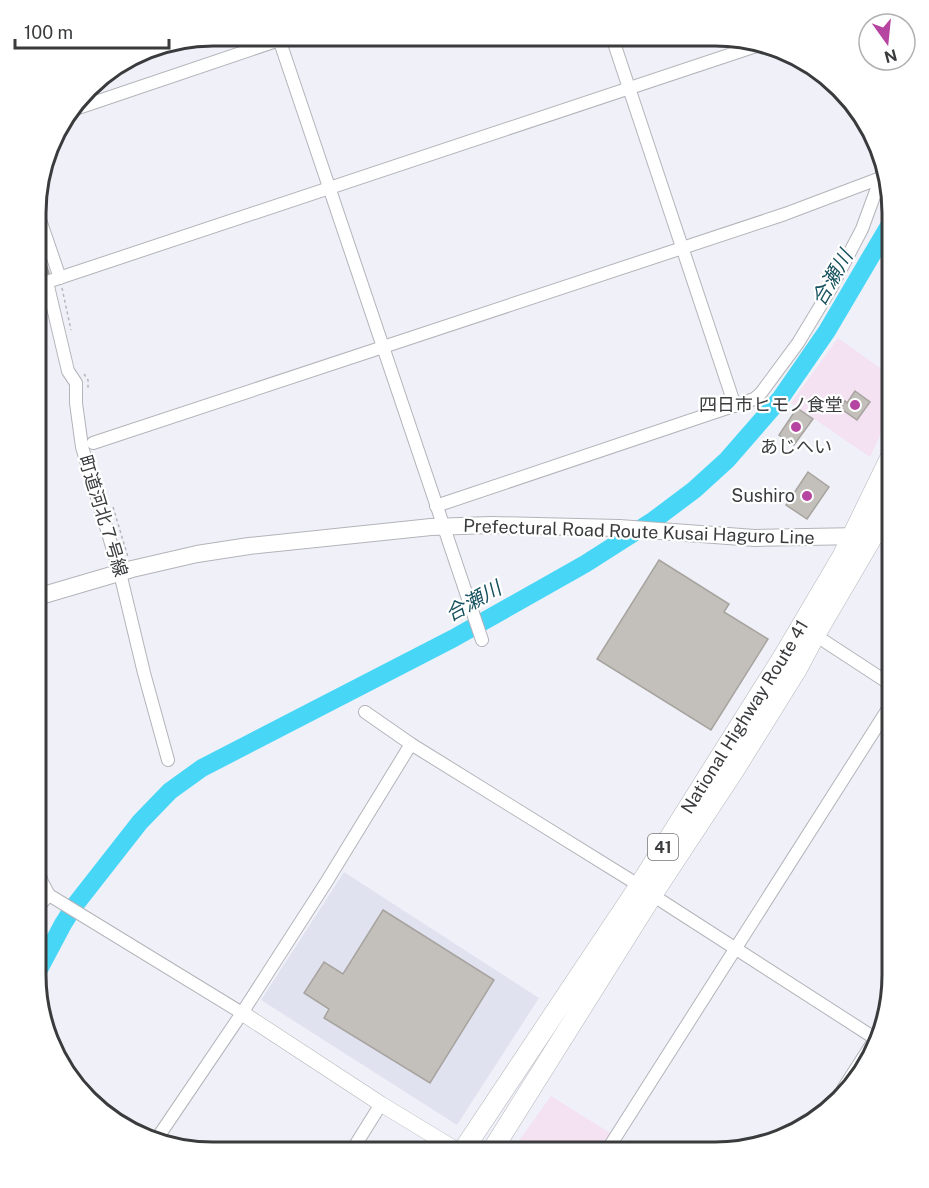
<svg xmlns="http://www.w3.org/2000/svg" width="929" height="1188" font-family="'Public Sans','Noto Sans JP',sans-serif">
<rect width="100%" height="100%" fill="#f0f1f8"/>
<g fill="#f4e1f2">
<path d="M 838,338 L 893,377 L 893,407 L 870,457 L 791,403 Z"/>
<path d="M 551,1096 L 615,1136 L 605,1152 L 511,1152 Z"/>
</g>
<path fill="#e0e2f0" d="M 344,872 L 539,998 L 457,1125 L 261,1000 Z"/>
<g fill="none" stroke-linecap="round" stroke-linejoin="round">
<path stroke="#48d6f7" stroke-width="18" d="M 36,975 L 63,924 L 75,905 L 140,822 L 170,791 L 202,768 L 454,638 L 585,564 L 654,520 L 694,490 L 727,460 L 780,399 L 827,331 L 893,219"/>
</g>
<g fill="#c3bfba" stroke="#a7a39e" stroke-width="1.5">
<path d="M 37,238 L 49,273 L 41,275 L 37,263 Z"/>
<path d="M 855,391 L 870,402 L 857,420 L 840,408 L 845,401 L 847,403 Z"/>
<path d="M 797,408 L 813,419 L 794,445 L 779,435 Z"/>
<path d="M 808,472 L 829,487 L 807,519 L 786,505 Z"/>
<path d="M 659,560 L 729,604 L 724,612 L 768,639 L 711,730 L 597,659 Z"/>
<path d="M 383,910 L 494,980 L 430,1083 L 324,1018 L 329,1009 L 304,993 L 324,962 L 343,974 Z"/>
</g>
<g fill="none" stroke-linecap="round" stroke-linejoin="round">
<defs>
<g id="minor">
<path d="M 278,36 L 482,640"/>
<path d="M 612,37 L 735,406"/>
<path d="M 72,110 L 291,36"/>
<path d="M 38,214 L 60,278"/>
<path d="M 47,282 L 759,45"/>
<path d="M 37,285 L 47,282 L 68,371 L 76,383 L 76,403 L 82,447 L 120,573 L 144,673 L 168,760"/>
<path d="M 93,443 L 785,214 L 883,177"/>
<path d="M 436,506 L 754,399 L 761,393 L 798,343 L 830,290 L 862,229 L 880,180"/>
<path d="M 815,635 L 893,686"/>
<path d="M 365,712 L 411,744 L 632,881"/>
<path d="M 49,895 L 242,1013"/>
<path d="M 660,900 L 876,1039"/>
<path d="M 36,909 L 49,895 L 42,882 L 36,864"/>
<path d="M 843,1089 L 877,1036"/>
<path d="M 158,1137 L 242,1013 L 327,881 L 411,744"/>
<path d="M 351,1152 L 381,1104"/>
<path d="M 606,1152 L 893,701"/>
</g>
<g id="tertiary">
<path d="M 873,536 L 893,535"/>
<path d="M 242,1013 L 381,1104 L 460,1152"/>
</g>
<path id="secondary" d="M 37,597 L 132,569 L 197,554 L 249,546 L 431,527 L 491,525 L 537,526 L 619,528 L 755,538 L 862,536"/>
<g id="trunk">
<path id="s1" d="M 462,1152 L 636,891 L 783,657 L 842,557 L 893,452"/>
<path d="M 491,1152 L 658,886 L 733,772 L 797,669 L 815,635 L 873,536 L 893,493"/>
</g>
</defs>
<use href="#minor" stroke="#b3b4ba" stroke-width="14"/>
<use href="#tertiary" stroke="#b3b4ba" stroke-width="16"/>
<use href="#secondary" stroke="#b3b4ba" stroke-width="18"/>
<use href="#trunk" stroke="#b3b4ba" stroke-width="21"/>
<g stroke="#b6b7bc" stroke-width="1.5" stroke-dasharray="3 3" stroke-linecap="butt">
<path d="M 62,288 L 71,330"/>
<path d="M 84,374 L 88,380 L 88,389"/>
<path d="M 113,507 L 128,557"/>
</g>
<use href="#minor" stroke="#fff" stroke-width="12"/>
<use href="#tertiary" stroke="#fff" stroke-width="15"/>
<use href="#secondary" stroke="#fff" stroke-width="16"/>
<use href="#trunk" stroke="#fff" stroke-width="20"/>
</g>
<g fill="#b545a1" stroke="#fff" stroke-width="2">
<circle cx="855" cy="405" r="6"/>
<circle cx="796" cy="427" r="6"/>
<circle cx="807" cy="496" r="6"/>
</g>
<g text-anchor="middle" stroke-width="4.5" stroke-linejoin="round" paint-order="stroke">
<rect fill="#fff" stroke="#757677" stroke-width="1.5" x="648" y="834" width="30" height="26" rx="4.5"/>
<g font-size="16" font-weight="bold" fill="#3a3b3d">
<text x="663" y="853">41</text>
</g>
<g font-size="18" fill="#3a3b3d" stroke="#fff" text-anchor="end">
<text x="843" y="411">四日市ヒモノ食堂</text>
<text x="796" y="453" text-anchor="middle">あじへい</text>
<text x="795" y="502">Sushiro</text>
</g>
<g font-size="18" fill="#3a3b3d" stroke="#fff">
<text transform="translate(103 516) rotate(73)" y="6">町道河北７号線</text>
<text transform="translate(639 532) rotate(2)" y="6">Prefectural Road Route Kusai Haguro Line</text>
<text dy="6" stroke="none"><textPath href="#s1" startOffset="519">National Highway Route 41</textPath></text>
</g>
<g font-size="20" font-style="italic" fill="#17525f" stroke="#fff">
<text transform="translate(832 278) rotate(-60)" y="7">合瀬川</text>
<text transform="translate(473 601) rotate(-29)" y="7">合瀬川</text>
</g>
</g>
<path d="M0 0H929V1188H0ZM213 46H715A167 167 0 0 1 882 213V975A167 167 0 0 1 715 1142H213A167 167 0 0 1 46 975V213A167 167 0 0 1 213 46Z" fill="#fff" fill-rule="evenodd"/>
<path fill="none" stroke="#3a3b3d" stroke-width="3" d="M213 46H715A167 167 0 0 1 882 213V975A167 167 0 0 1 715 1142H213A167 167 0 0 1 46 975V213A167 167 0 0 1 213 46Z"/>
<g transform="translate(887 42) rotate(165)"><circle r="28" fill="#ffffff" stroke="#b0b1b1" stroke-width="1.5"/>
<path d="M0-4.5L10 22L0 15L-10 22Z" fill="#b545a1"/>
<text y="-9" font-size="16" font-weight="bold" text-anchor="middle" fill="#3a3b3d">N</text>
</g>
<path d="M15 39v9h154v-9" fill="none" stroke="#3a3b3d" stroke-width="3"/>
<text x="24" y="39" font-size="18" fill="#3a3b3d" stroke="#ffffff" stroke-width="4.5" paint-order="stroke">100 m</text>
</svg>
